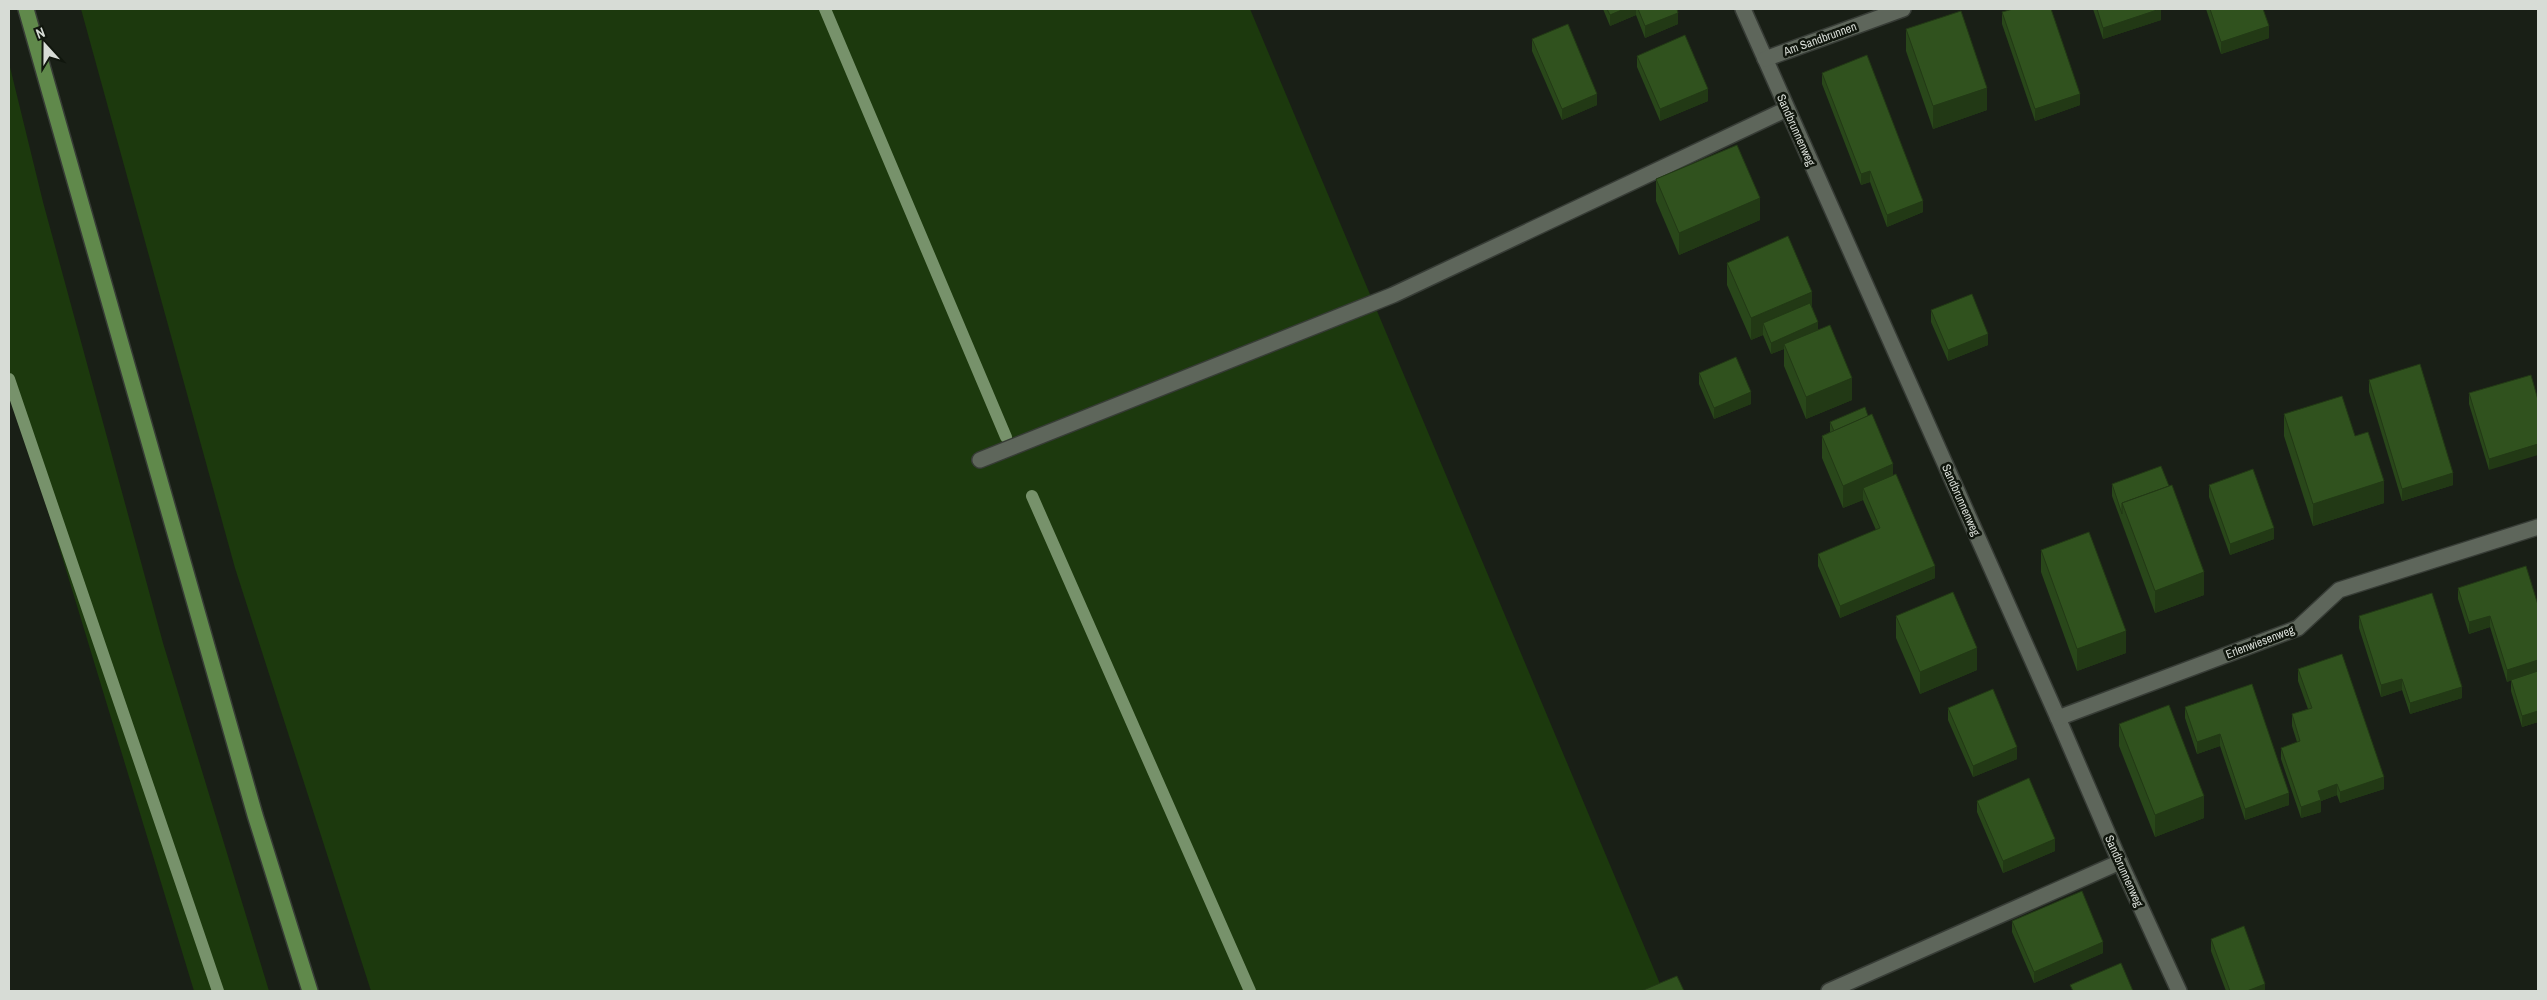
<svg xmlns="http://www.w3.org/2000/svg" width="2547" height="1000" font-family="'Archivo Narrow',sans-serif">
<rect width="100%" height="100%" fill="#191f16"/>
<g fill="#1c390d">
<path d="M 81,9 L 1250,9 L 1663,991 L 371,991 L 235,568 Z"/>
<path d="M 9,63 L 43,202 L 163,643 L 269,991 L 194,991 L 9,382 Z"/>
</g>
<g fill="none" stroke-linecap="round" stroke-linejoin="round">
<g stroke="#77926b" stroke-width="12">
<path d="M 825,9 L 1006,437"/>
<path d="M 9,379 L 218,991"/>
<path d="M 1032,496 L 1250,991"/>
</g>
<defs>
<g id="service">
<path d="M 980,460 L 1393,295 L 1787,109"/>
<path d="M 1829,991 L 2120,862"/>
</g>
<g id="minor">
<path d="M 1743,9 L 2058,718 L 2120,862 L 2179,991"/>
<path d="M 1765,59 L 1903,9"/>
<path d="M 2058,718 L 2298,628 L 2339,590 L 2538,527"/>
</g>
<path id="primary" d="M 26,9 L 255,815 L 310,991"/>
</defs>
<use href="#service" stroke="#373c36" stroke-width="18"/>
<use href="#minor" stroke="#373c36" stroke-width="18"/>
<use href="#primary" stroke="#373c36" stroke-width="18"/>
<use href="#service" stroke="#5e665b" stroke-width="15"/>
<use href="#minor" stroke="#5e665b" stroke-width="15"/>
<use href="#primary" stroke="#60894b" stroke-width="15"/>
</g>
<g fill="#29471a">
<path d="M 1603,9 L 1677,9 L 1678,24 L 1645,38 L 1636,15 L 1610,26 Z"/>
<path d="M 2093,9 L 2161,9 L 2161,20 L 2103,39 Z"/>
<path d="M 2206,9 L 2263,9 L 2269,38 L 2221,54 Z"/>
<path d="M 2002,12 L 2080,105 L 2035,121 L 2002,24 Z"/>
<path d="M 1906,29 L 1987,110 L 1933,129 L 1906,51 Z"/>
<path d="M 1532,39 L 1597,105 L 1562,120 L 1532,51 Z"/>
<path d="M 1637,56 L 1708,101 L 1660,121 L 1637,67 Z"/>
<path d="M 1822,73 L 1923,212 L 1887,227 L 1870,182 L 1861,185 L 1822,84 Z"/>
<path d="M 1656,179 L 1760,220 L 1679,255 L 1656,201 Z"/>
<path d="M 1727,263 L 1812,307 L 1818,329 L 1852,400 L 1806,419 L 1784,366 L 1784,349 L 1771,354 L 1763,335 L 1751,340 L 1727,285 Z"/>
<path d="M 1931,310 L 1988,345 L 1948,361 L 1931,322 Z"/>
<path d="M 1699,373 L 1751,404 L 1714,419 L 1699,384 Z"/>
<path d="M 2531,375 L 2489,470 L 2469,404 L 2469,393 Z"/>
<path d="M 2369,380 L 2453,485 L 2402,501 L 2369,392 Z"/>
<path d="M 2284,414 L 2355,436 L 2384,503 L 2313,526 L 2284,436 Z"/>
<path d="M 1830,422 L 1893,475 L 1935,578 L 1840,618 L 1818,566 L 1818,554 L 1876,530 L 1863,500 L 1843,508 L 1822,458 L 1822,436 L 1830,432 Z"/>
<path d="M 2112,484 L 2204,595 L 2155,613 L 2112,496 Z"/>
<path d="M 2209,485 L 2274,539 L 2230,555 L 2209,497 Z"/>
<path d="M 2041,550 L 2126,653 L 2077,671 L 2041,572 Z"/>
<path d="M 2458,588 L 2538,605 L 2538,722 L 2522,727 L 2511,691 L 2511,680 L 2507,682 L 2490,627 L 2469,634 L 2458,599 Z"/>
<path d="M 1896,616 L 1977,670 L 1920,694 L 1896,638 Z"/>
<path d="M 2359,616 L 2462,698 L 2410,714 L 2402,690 L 2381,697 L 2359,628 Z"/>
<path d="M 2298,669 L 2384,789 L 2340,803 L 2337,795 L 2321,801 L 2321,812 L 2301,818 L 2281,759 L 2281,748 L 2297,742 L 2292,726 L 2292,714 L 2308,709 L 2298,681 Z"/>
<path d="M 2252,684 L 2289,805 L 2245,820 L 2220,746 L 2197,754 L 2185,718 L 2185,707 Z"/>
<path d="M 1948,708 L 2017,759 L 1973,777 L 1948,720 Z"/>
<path d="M 2119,724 L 2204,818 L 2155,837 L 2119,746 Z"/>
<path d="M 1977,801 L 2055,851 L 2003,873 L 1977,812 Z"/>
<path d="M 2012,921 L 2103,953 L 2034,983 L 2012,932 Z"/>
<path d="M 2211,939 L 2265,991 L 2226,991 L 2211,951 Z"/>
</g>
<g fill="#223915">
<path d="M 1624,9 L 1636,9 L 1636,15 L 1610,26 L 1610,15 Z"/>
<path d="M 2161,9 L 2161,20 L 2103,39 L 2103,28 Z"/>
<path d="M 1678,13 L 1678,24 L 1645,38 L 1645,26 Z"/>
<path d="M 2269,26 L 2269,38 L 2221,54 L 2221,42 Z"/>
<path d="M 1987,88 L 1987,110 L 1933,129 L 1933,106 Z"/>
<path d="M 1708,89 L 1708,101 L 1660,121 L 1660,109 Z"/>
<path d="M 1597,94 L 1597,105 L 1562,120 L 1562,109 Z"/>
<path d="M 2080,94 L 2080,105 L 2035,121 L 2035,109 Z"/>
<path d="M 1870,171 L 1870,182 L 1861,185 L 1861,174 Z"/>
<path d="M 1760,198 L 1760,220 L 1679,255 L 1679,233 Z"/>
<path d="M 1923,201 L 1923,212 L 1887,227 L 1887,215 Z"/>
<path d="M 1812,292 L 1812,314 L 1763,323 L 1763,335 L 1751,340 L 1751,318 Z"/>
<path d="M 1818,322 L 1818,334 L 1784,344 L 1784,349 L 1771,354 L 1771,343 Z"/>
<path d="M 1988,334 L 1988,345 L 1948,361 L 1948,350 Z"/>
<path d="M 1852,378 L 1852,400 L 1806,419 L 1806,397 Z"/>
<path d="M 1751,392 L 1751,404 L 1714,419 L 1714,408 Z"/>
<path d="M 2538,444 L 2538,455 L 2489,470 L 2489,459 Z"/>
<path d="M 1893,464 L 1893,487 L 1863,488 L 1863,500 L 1843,508 L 1843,486 Z"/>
<path d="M 2453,473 L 2453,485 L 2402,501 L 2402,489 Z"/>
<path d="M 2384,481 L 2384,503 L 2313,526 L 2313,504 Z"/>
<path d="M 2274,528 L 2274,539 L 2230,555 L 2230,544 Z"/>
<path d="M 1935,566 L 1935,578 L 1840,618 L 1840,606 Z"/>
<path d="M 2204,572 L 2204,595 L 2155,613 L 2155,591 Z"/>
<path d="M 2490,616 L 2490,627 L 2469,634 L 2469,622 Z"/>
<path d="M 2126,631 L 2126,653 L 2077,671 L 2077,649 Z"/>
<path d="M 1977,648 L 1977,670 L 1920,694 L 1920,672 Z"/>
<path d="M 2538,660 L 2538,671 L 2507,682 L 2507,670 Z"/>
<path d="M 2402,679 L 2402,690 L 2381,697 L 2381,685 Z"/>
<path d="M 2462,687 L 2462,698 L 2410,714 L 2410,703 Z"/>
<path d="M 2538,711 L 2538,722 L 2522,727 L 2522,716 Z"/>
<path d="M 2220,734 L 2220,746 L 2197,754 L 2197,742 Z"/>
<path d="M 2017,747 L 2017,759 L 1973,777 L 1973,766 Z"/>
<path d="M 2384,777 L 2384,789 L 2340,803 L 2340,792 Z"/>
<path d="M 2337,784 L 2337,795 L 2321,801 L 2321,812 L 2301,818 L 2301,807 L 2318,791 Z"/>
<path d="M 2289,793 L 2289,805 L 2245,820 L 2245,809 Z"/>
<path d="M 2204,796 L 2204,818 L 2155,837 L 2155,815 Z"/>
<path d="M 2055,839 L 2055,851 L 2003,873 L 2003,861 Z"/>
<path d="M 2103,942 L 2103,953 L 2034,983 L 2034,972 Z"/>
<path d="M 2265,984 L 2265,991 L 2247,991 Z"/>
</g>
<g fill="#30521e" stroke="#223915">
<path d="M 1607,9 L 1624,9 L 1610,15 Z"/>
<path d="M 1638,9 L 1677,9 L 1678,13 L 1645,26 Z"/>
<path d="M 2013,9 L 2051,9 L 2080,94 L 2035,109 L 2002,12 Z"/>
<path d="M 2097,9 L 2160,9 L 2103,28 Z"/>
<path d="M 2210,9 L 2263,9 L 2269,26 L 2221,42 Z"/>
<path d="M 1961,11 L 1987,88 L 1933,106 L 1906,29 Z"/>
<path d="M 1568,24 L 1597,94 L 1562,109 L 1532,39 Z"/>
<path d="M 1685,35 L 1708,89 L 1660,109 L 1637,56 Z"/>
<path d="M 1867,55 L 1923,201 L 1887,215 L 1870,171 L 1861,174 L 1822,73 Z"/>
<path d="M 1737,145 L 1760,198 L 1679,233 L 1656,179 Z"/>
<path d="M 1788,236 L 1812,292 L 1751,318 L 1727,263 Z"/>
<path d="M 1972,294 L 1988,334 L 1948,350 L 1931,310 Z"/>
<path d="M 1810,303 L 1818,322 L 1771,343 L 1763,323 Z"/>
<path d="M 1830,325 L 1852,378 L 1806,397 L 1784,344 Z"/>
<path d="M 1736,357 L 1751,392 L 1714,408 L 1699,373 Z"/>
<path d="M 2420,364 L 2453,473 L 2402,489 L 2369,380 Z"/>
<path d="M 2531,375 L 2538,400 L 2538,444 L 2489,459 L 2469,393 Z"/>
<path d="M 2342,396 L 2355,436 L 2368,432 L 2384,481 L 2313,504 L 2284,414 Z"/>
<path d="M 1865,407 L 1868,416 L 1834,431 L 1830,422 Z"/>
<path d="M 1872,414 L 1893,464 L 1843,486 L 1822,436 Z"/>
<path d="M 2161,466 L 2169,486 L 2122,503 L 2122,514 L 2112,484 Z"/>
<path d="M 2253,469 L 2274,528 L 2230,544 L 2209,485 Z"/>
<path d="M 1896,474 L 1935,566 L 1840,606 L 1818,554 L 1880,528 L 1863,488 Z"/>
<path d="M 2172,485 L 2204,572 L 2155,591 L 2122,503 Z"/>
<path d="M 2089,532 L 2126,631 L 2077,649 L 2041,550 Z"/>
<path d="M 2526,566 L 2538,605 L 2538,660 L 2507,670 L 2490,616 L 2469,622 L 2458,588 Z"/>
<path d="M 1953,592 L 1977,648 L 1920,672 L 1896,616 Z"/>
<path d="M 2432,593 L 2462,687 L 2410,703 L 2402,679 L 2381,685 L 2359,616 Z"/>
<path d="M 2342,654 L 2384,777 L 2340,792 L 2337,784 L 2318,791 L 2321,800 L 2301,807 L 2281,748 L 2300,741 L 2292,714 L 2312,708 L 2298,669 Z"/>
<path d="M 2538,671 L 2538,711 L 2522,716 L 2511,680 Z"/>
<path d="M 2252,684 L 2289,793 L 2245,809 L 2220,734 L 2197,742 L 2185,707 Z"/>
<path d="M 1993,689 L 2017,747 L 1973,766 L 1948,708 Z"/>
<path d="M 2169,705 L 2204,796 L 2155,815 L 2119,724 Z"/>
<path d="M 2029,778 L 2055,839 L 2003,861 L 1977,801 Z"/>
<path d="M 2082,891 L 2103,942 L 2034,972 L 2012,921 Z"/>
<path d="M 2244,926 L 2265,984 L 2247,991 L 2230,991 L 2211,939 Z"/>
<path d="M 2121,963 L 2133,991 L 2073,991 L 2070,985 Z"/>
<path d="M 1677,976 L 1684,991 L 1641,991 Z"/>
</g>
<g text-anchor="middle" stroke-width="5" stroke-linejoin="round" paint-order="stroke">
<g font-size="12" fill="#d7dcd6" stroke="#10160d">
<text transform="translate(1820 39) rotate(-20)" y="4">Am Sandbrunnen</text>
<text transform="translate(1796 130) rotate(66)" y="4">Sandbrunnenweg</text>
<text transform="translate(1961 500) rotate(66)" y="4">Sandbrunnenweg</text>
<text transform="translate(2260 642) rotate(-21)" y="4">Erlenwiesenweg</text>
<text transform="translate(2124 871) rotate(66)" y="4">Sandbrunnenweg</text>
</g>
</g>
<rect width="2547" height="1000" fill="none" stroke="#d7dcd6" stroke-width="20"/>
<g transform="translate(45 45) rotate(339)" stroke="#10160d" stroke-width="4" paint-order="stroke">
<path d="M0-4L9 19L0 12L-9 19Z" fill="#d7dcd6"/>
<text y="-8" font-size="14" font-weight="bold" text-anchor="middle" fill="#d7dcd6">N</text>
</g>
</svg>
